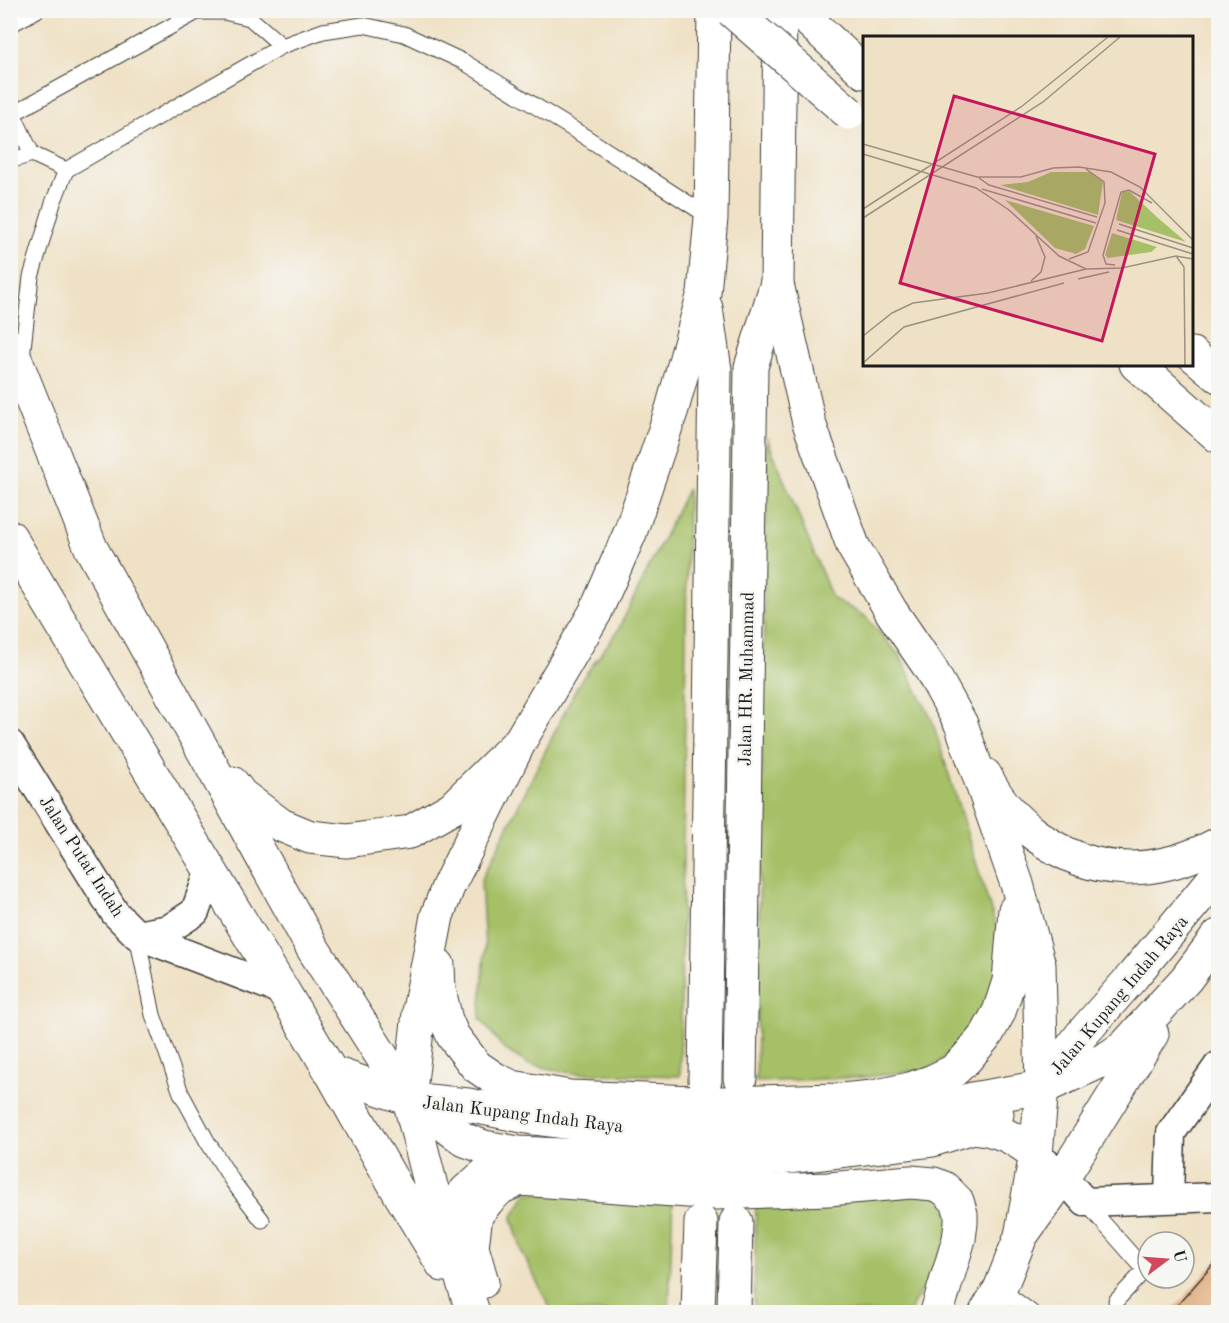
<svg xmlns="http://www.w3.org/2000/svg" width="1229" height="1323" font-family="'Old Standard TT',serif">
<rect width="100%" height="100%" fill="#f6f6f2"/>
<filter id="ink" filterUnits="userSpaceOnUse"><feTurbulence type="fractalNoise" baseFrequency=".0167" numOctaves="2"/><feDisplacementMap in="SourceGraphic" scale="12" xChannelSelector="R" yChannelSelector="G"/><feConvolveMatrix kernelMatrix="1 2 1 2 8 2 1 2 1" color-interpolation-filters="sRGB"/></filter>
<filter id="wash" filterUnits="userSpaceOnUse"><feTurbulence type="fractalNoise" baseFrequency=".008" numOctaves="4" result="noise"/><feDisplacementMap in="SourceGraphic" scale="24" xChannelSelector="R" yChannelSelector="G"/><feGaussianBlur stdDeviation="1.35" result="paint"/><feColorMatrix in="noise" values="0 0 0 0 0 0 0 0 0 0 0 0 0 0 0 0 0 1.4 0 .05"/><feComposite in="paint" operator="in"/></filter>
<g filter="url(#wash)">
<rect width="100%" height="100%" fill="#efe1c5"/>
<g fill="#a5c066" stroke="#606e41" stroke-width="1.5">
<path d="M 767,438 L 832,598 L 865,616 L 900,656 L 932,720 L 1005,956 L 986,1023 L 931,1069 L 866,1077 L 756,1082 Z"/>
<path d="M 688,488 L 680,1076 L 571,1073 L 528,1064 L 504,1049 L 480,1018 L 485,948 L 481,881 L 579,683 L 617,632 Z"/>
<path d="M 936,1188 L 957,1227 L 912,1307 L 911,1312 L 754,1312 L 756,1199 Z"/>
<path d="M 526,1193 L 673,1198 L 669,1312 L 552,1312 L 522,1252 L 512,1218 Z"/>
</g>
<g id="blocks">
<g fill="#dca572">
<rect x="1216" y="1104" width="2" height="46"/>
<path d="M 1218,1259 L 1218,1312 L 1176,1312 L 1173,1310 Z"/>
</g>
</g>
</g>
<g filter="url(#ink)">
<use href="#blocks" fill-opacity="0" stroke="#3c3a35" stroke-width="1.5"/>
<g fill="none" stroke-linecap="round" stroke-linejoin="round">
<defs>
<g id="lane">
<path d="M 10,25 L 37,10"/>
<path d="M 10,107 L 32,154"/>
<path d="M 14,113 L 197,12 L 224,12 L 250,18 L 282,46"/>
<path d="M 10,161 L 32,154 L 66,170"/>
<path d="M 22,357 L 31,277 L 53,203 L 66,170 L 282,46 L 323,31 L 363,25 L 404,34 L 464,62 L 584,136 L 711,218"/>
<path d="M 137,935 L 153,1015 L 181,1093 L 207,1141 L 233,1182 L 262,1220"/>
<path d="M 1085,1202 L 1145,1270 L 1116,1301"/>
<path d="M 1000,1289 L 1031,1312"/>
</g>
<g id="street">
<path d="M 10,744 L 115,913 L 137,935 L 283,991"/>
<path d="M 137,935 L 169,929 L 195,912 L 210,870"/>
<path d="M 1048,1164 L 1063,1177 L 1085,1202 L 1218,1197"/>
<path d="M 1169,1198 L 1171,1133 L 1218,1066"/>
</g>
<g id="secondary">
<path d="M 985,775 C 997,799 1012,818 1034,834 C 1092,878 1155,877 1218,844"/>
<path d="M 283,991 L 331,1072 L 409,1099 L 468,1105 L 533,1118 L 580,1124 L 717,1133 L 856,1122 L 951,1105 L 972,1099 L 1042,1087 L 1082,1034 L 1133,976 L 1218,874"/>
<path d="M 1044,1087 L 1106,1059 L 1124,1047 L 1186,979 L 1218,936"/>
<path d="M 410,1100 L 465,1140 L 484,1147 L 518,1153 L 716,1162 L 779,1158 L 932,1140 L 973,1127 L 997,1114"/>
<path d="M 442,1220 L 466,1191 L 489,1171 L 518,1153"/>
<path d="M 1021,1236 L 1063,1177 L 1152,1034"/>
</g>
<g id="primary">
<path d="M 780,10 L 777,284 L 809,423 L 853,546 L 891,611 L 930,668 L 961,724 L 1017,884 L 1039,965 L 1042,1087 L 1036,1154 L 1021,1236 L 1000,1289 L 986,1312"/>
<path d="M 438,965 L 439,990 L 446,1020 L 453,1036 L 476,1066 L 495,1079 L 512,1087 L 570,1097 L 719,1103 L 841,1100 L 873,1097 L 910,1089 L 933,1081 L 952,1072 L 966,1059 L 987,1034 L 999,1012 L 1009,981 L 1015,910"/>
<path d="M 331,1072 L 401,1196 L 443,1265"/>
<path d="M 740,1078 L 751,367 L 776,286"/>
<path d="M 705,1080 L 715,370 L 706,308"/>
<path d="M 973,1127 C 1002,1130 1013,1138 1036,1154"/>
<path d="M 482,1282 L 472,1247 L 476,1215 L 488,1200 L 500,1188 L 520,1179 L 716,1193 L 828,1189 L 911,1182 L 934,1184 L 944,1188 L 957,1201 L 961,1214 L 961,1223 L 959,1239 L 937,1312"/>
<path d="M 473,1312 L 431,1186 L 409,1099 L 420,1005 L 437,916 L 448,887 L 520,741 L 595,613 L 630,533 L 672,409 L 704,293 L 711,218 L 714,10"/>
<path d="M 698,1312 L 701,1222"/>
<path d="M 734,1312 L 736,1222"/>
</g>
<g id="highway">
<path d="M 797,10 L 864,72"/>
<path d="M 10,346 L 91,548 L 312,947 L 409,1099"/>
<path d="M 1192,354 L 1218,376"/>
<path d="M 1136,364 L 1218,436"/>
<path d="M 10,537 L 49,603 L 283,991"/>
<path d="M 232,783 L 241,795 L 281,825 L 310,837 L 347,841 L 410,832 L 452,808 L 520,741"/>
</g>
</defs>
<use href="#lane" stroke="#3c3a35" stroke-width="17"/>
<use href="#street" stroke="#3c3a35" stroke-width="31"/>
<use href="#secondary" stroke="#3c3a35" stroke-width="35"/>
<use href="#primary" stroke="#3c3a35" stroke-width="35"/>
<use href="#highway" stroke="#3c3a35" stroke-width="35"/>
<use href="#lane" stroke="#fff" stroke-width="15"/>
<use href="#street" stroke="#fff" stroke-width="28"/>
<use href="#secondary" stroke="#fff" stroke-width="33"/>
<use href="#primary" stroke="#fff" stroke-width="33"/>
<use href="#highway" stroke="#fff" stroke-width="33"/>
<defs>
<path id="highway-bridge" d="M 731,10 L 849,113"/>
</defs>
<use href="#highway-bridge" stroke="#3c3a35" stroke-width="35" stroke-linecap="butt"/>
<use href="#highway-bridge" stroke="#fff" stroke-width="33"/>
</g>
</g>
<g text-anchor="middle" stroke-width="5" stroke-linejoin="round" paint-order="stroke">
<g font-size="18" fill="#1c1c1c" stroke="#f6f6f2">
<text transform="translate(746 679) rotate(-89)" y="6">Jalan HR. Muhammad</text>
<text transform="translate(82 856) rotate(57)" y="6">Jalan Putat Indah</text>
<text transform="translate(1119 995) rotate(-50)" y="6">Jalan Kupang Indah Raya</text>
<text transform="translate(523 1114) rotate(7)" y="6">Jalan Kupang Indah Raya</text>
</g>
</g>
<g transform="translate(863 36)">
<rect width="330" height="330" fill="#efe1c5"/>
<path d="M 188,136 L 227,136 L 240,146 L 235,179 L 137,149 L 165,146 ZM 266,155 L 295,182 L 323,206 L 253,184 L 259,156 ZM 142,164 L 231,190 L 222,213 L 213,218 L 192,212 ZM 249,197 L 294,211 L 288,216 L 245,222 L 242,219 Z" fill="#a5c066"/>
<path fill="none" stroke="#9b9281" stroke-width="1.5" d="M 0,108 L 114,141 L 158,141 L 190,132 L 216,131 L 248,136 L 277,151 L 330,204M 0,118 L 113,152 L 146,174 L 196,220 L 223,233 L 259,232 L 313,220 L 330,223M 116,142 L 126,149 L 234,181M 119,153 L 233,187M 0,173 L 158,71 L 245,1M 0,182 L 180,66 L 257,1M 256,188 L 330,212M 254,194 L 330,218M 313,220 L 321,231 L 322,329M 206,223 L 225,216 L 242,167 L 241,146 L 223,133M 252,229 L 243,228 L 240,219 L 258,156 L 266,154 L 289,167M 215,243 L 246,236M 168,245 L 178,236 L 182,221 L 173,200M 0,300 L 29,277 L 50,267 L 125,257 L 223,233M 0,327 L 41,291 L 201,247"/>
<path fill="#c2185b" fill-opacity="0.15" stroke="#c2185b" stroke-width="3" d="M 91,60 L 292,118 L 239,305 L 37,247 Z"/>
<rect width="330" height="330" fill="none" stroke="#1c1c1c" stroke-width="3"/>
</g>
<rect width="1229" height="1323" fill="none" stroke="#f6f6f2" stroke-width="36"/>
<g transform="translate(1166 1260) rotate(74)"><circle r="28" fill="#f6f6f2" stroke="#9f9f9c" stroke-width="1.5"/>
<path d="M0-4.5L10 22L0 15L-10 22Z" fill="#d1495b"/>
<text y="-9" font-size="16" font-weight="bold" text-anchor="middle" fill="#1c1c1c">U</text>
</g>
</svg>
